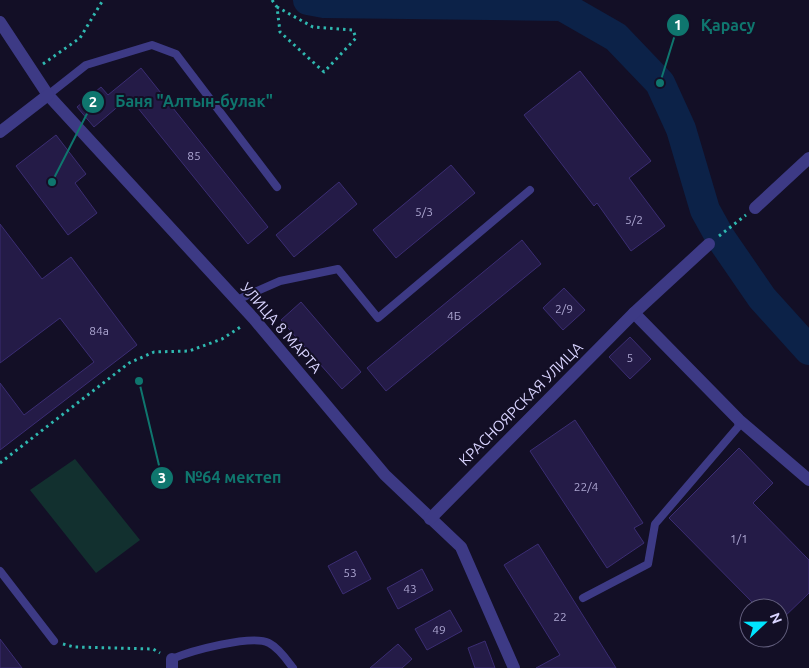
<svg xmlns="http://www.w3.org/2000/svg" width="809" height="668" font-family="Ubuntu,sans-serif">
<rect width="100%" height="100%" fill="#130f26"/>
<path fill="#12302f" d="M 75,459 L 140,540 L 96,573 L 30,490 Z"/>
<g fill="none" stroke-linecap="round" stroke-linejoin="round">
<path stroke="#0c2248" stroke-width="30" d="M 308,0 L 324,3 L 562,6 L 616,37 L 660,83 L 681,129 L 705,210 L 720,237 L 762,298 L 809,350"/>
</g>
<g fill="#241b47" stroke="#3b2d73">
<path d="M 141,68 L 268,227 L 248,244 L 129,97 L 94,127 L 77,107 L 101,87 L 108,95 Z"/>
<path d="M 580,71 L 651,161 L 629,178 L 665,226 L 631,251 L 597,203 L 594,206 L 524,115 Z"/>
<path d="M 56,135 L 86,174 L 75,183 L 97,213 L 68,235 L 16,166 Z"/>
<path d="M 451,165 L 475,193 L 396,258 L 373,230 Z"/>
<path d="M 339,182 L 357,204 L 294,257 L 276,235 Z"/>
<path d="M 0,224 L 42,279 L 71,257 L 137,345 L 0,450 L 0,383 L 24,415 L 94,362 L 60,318 L 0,363 Z"/>
<path d="M 522,240 L 541,264 L 386,391 L 367,368 Z"/>
<path d="M 564,288 L 585,310 L 563,330 L 543,308 Z"/>
<path d="M 301,302 L 361,372 L 342,389 L 281,320 Z"/>
<path d="M 630,337 L 651,359 L 630,379 L 609,357 Z"/>
<path d="M 575,420 L 643,523 L 634,528 L 644,543 L 607,568 L 530,451 Z"/>
<path d="M 739,448 L 773,483 L 753,503 L 809,560 L 809,593 L 779,622 L 779,608 L 758,608 L 669,518 Z"/>
<path d="M 538,544 L 616,668 L 536,668 L 560,655 L 504,565 Z"/>
<path d="M 356,551 L 371,579 L 343,594 L 328,566 Z"/>
<path d="M 422,569 L 433,590 L 398,609 L 387,588 Z"/>
<path d="M 450,610 L 462,631 L 427,650 L 415,629 Z"/>
<path d="M 0,639 L 22,668 L 0,668 Z"/>
<path d="M 485,641 L 495,668 L 475,668 L 468,648 Z"/>
<path d="M 398,644 L 412,659 L 402,668 L 370,668 Z"/>
</g>
<g fill="none" stroke-linecap="round" stroke-linejoin="round">
<g stroke="#2fb8b0" stroke-width="3" stroke-dasharray="2.5 4" stroke-linecap="butt">
<path d="M 272,0 L 277,7 L 280,32 L 324,72 L 356,38 L 353,30 L 313,27 L 277,7"/>
<path d="M 43,64 L 80,38 L 103,0"/>
<path d="M 719,236 L 746,215"/>
<path d="M 0,463 L 129,363 L 154,352 L 189,351 L 222,339 L 242,326"/>
<path d="M 63,644 L 74,647 L 153,649 L 160,653"/>
</g>
<g stroke="#3d3a85" stroke-width="8">
<path d="M 48,95 L 86,65 L 152,45 L 176,54 L 277,187"/>
<path d="M 237,300 L 280,281 L 338,269 L 378,318 L 530,190"/>
<path d="M 0,571 L 54,641"/>
<path d="M 583,598 L 648,564 L 655,524 L 738,427 L 739,420"/>
<path d="M 172,659 C 190,651 252,634 269,643 C 279,648 287,660 293,668"/>
</g>
<g stroke="#3d3a85" stroke-width="12">
<path d="M 0,22 L 48,95 L 254,319 L 385,475 L 461,547 L 514,668"/>
<path d="M 0,132 L 48,95"/>
<path d="M 755,208 L 809,158"/>
<path d="M 634,313 L 739,420 L 809,480"/>
<path d="M 430,519 L 634,313 L 709,244"/>
<path d="M 172,659 L 172,668"/>
</g>
</g>
<g text-anchor="middle" stroke-width="4" stroke-linejoin="round" paint-order="stroke">
<g font-size="12" fill="#aca6d1">
<text x="194" y="160">85</text>
<text x="424" y="216">5/3</text>
<text x="634" y="224">5/2</text>
<text x="564" y="313">2/9</text>
<text x="454" y="320">4Б</text>
<text x="99" y="335">84а</text>
<text x="630" y="362">5</text>
<text x="586" y="491">22/4</text>
<text x="739" y="543">1/1</text>
<text x="350" y="577">53</text>
<text x="410" y="593">43</text>
<text x="560" y="621">22</text>
<text x="439" y="634">49</text>
</g>
<g font-size="15" fill="#d9d4ff" stroke="#130f26">
<text transform="translate(281 328) rotate(49)" y="5">УЛИЦА 8 МАРТА</text>
<text transform="translate(521 404) rotate(-45)" y="5">КРАСНОЯРСКАЯ УЛИЦА</text>
</g>
</g>
<path fill="none" stroke="#0f766e" stroke-width="2" d="M660 83L678 25M52 182L93 102M139 381L162 478"/>
<g fill="#0f766e" stroke="#130f26" stroke-width="2">
<circle cx="660" cy="83" r="5"/>
<circle cx="52" cy="182" r="5"/>
<circle cx="139" cy="381" r="5"/>
<circle cx="678" cy="25" r="12"/>
<circle cx="93" cy="102" r="12"/>
<circle cx="162" cy="478" r="12"/>
</g>
<g font-size="15" text-anchor="middle" font-weight="bold" fill="#fff">
<text x="678" y="30">1</text>
<text x="93" y="107">2</text>
<text x="162" y="483">3</text>
</g>
<g font-size="16" text-anchor="middle" font-weight="bold" fill="#0f766e" stroke="#130f26" stroke-width="4" stroke-linejoin="round" paint-order="stroke">
<text x="728" y="31">Қарасу</text>
<text x="194" y="107">Баня "Алтын-булак"</text>
<text x="233" y="483">№64 мектеп</text>
</g>
<g transform="translate(764 623) rotate(68)"><circle r="24" fill="#130f26" stroke="#625e7d"/>
<path d="M0-4L9 19L0 12L-9 19Z" fill="#00e5ff"/>
<text y="-8" font-size="14" font-weight="bold" text-anchor="middle" fill="#d9d4ff">N</text>
</g>
</svg>
